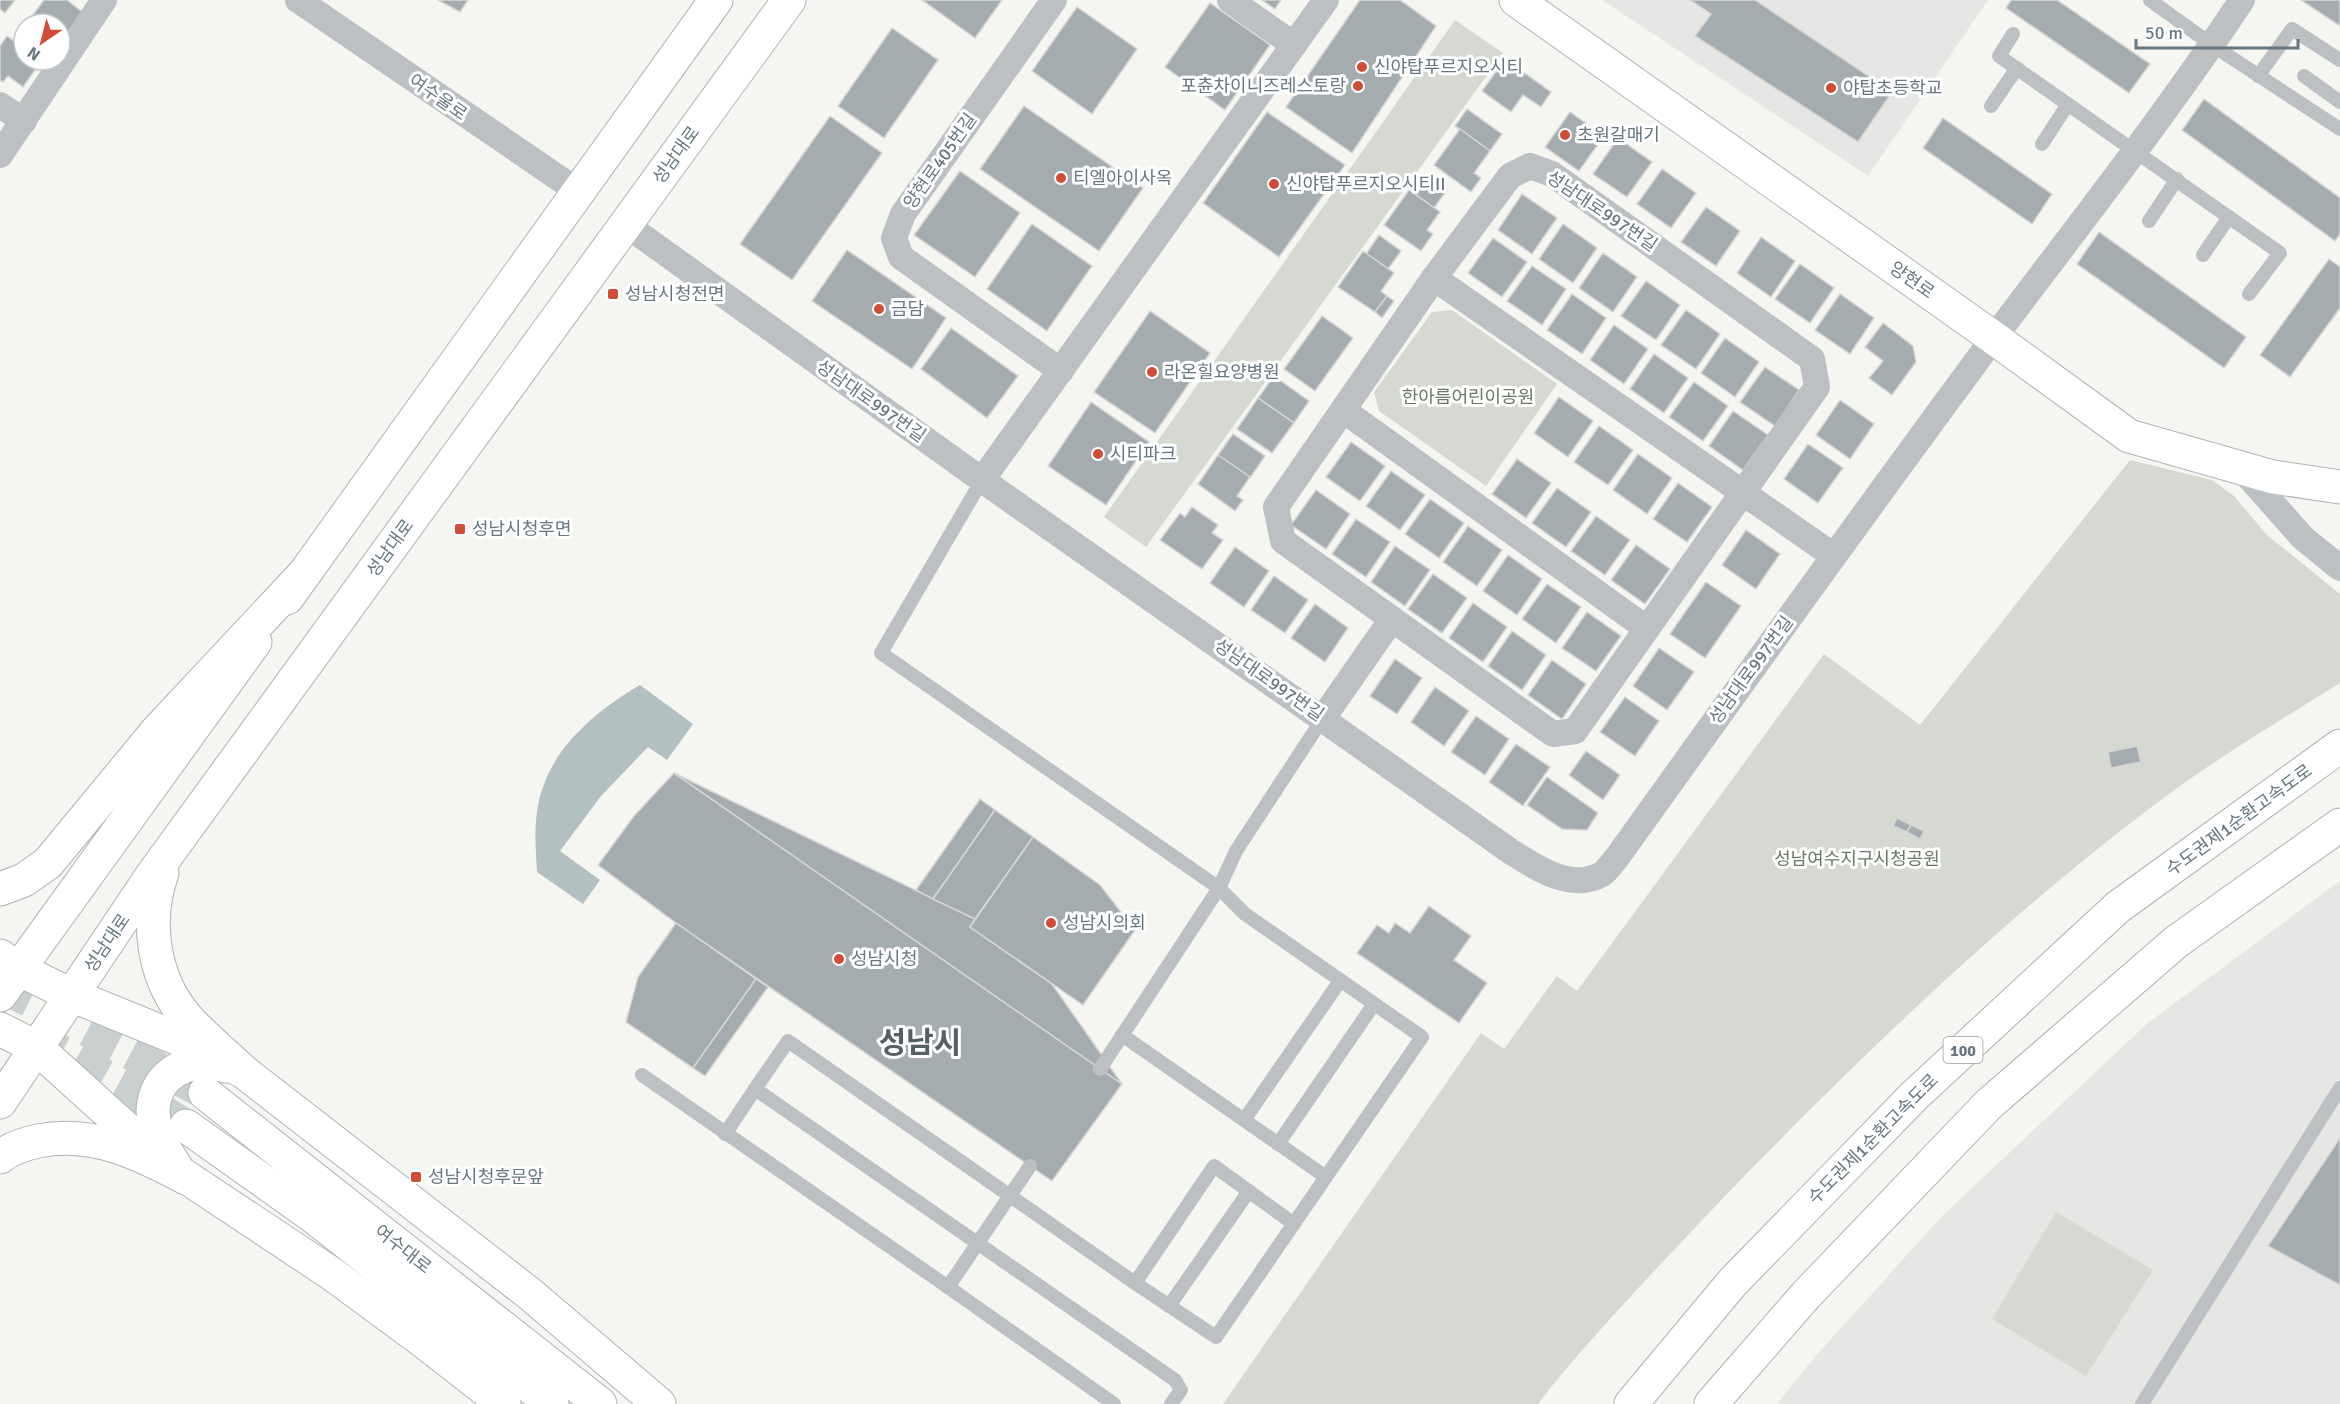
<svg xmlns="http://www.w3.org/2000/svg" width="2340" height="1404" font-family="Signika,'Noto Sans KR',sans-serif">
<rect width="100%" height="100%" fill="#f5f5f2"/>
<g fill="#e6e6e5">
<path d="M 1602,0 L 1988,0 L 1868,176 Z"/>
<path d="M 2340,881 L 2340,1404 L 1777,1404 L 1813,1359 L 1943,1215 L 2149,1022 Z"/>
</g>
<g fill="#d5d9d2">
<path d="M 1455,20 L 1503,53 L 1146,547 L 1104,517 Z"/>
<path d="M 1452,310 L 1557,384 L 1486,486 L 1379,411 L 1374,392 L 1432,312 Z"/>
<path d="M 2130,460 L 2212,480 L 2234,496 L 2267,535 L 2340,594 L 2340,683 C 2274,724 2207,764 2145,812 C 2003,920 1875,1043 1750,1170 C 1706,1216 1662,1262 1619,1309 C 1591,1340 1563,1371 1538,1404 L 1223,1404 L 1481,1033 L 1504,1049 L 1557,976 L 1577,991 L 1824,654 L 1920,725 Z"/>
<path d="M 2056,1212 L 2153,1270 L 2086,1376 L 1992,1319 Z"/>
</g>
<path fill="#b3c0c2" d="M 640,685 L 693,724 L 667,760 L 648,747 L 601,796 L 560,851 L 600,880 L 583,904 L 537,872 C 536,852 534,832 537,812 C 545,753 591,714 640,685 Z"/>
<g fill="#a4acb0" stroke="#d6d6d5" stroke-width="1.5">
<path d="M 0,0 L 15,0 L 5,13 L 0,9 Z"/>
<path d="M 44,0 L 67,0 L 85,14 L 60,47 L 60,24 L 26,24 Z"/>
<path d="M 438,0 L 468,0 L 460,12 Z"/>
<path d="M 922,0 L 1002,0 L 975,38 Z"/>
<path d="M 1262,0 L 1281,0 L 1275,9 Z"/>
<path d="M 1360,0 L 1400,0 L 1436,26 L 1352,153 L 1286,107 Z"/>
<path d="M 1690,0 L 1755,0 L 1892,92 L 1858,142 L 1695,36 L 1711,14 Z"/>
<path d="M 2011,0 L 2057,0 L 2150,64 L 2129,93 L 2006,8 Z"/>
<path d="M 2301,0 L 2340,0 L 2340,26 Z"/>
<path d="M 1210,3 L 1270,45 L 1225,110 L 1165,67 Z"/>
<path d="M 1077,7 L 1137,49 L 1092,114 L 1032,71 Z"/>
<path d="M 892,28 L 938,60 L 884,138 L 838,106 Z"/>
<path d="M 7,36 L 24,48 L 24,60 L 42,60 L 23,87 L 8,76 L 3,82 L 0,80 L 0,46 Z"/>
<path d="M 1505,59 L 1551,92 L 1541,107 L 1523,95 L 1511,112 L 1482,91 Z"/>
<path d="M 2204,99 L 2340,198 L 2340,234 L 2335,241 L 2182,130 Z"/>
<path d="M 1024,106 L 1143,188 L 1099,251 L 980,169 Z"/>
<path d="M 1467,109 L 1502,134 L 1490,151 L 1455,126 Z"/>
<path d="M 1267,112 L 1345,165 L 1279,257 L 1203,203 Z"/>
<path d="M 1570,112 L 1604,136 L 1579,171 L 1545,147 Z"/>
<path d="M 830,116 L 882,153 L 792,280 L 740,244 Z"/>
<path d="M 1943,118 L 2052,194 L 2032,224 L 1923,148 Z"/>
<path d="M 1460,129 L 1490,151 L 1474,173 L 1481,178 L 1471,192 L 1434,165 Z"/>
<path d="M 1618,138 L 1652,162 L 1627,197 L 1593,174 Z"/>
<path d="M 1662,169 L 1696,193 L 1671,228 L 1637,204 Z"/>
<path d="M 960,171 L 1020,213 L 975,277 L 914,235 Z"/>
<path d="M 1424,174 L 1447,190 L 1434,208 L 1412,192 Z"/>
<path d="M 1409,190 L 1440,212 L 1427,230 L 1433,234 L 1421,251 L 1384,225 Z"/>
<path d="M 1522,194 L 1557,218 L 1532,254 L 1498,230 Z"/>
<path d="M 1706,207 L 1740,231 L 1716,266 L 1681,242 Z"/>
<path d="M 1032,224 L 1092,266 L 1047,331 L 987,289 Z"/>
<path d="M 1563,224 L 1597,248 L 1573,283 L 1539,259 Z"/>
<path d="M 2099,232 L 2246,337 L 2224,368 L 2077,264 Z"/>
<path d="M 1379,235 L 1401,251 L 1388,269 L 1366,254 Z"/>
<path d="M 1761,237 L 1795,261 L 1771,297 L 1737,273 Z"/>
<path d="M 1493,238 L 1527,262 L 1502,297 L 1468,273 Z"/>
<path d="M 847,250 L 946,318 L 912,369 L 812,301 Z"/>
<path d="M 1363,251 L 1394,273 L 1381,291 L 1387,296 L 1375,312 L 1338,287 Z"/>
<path d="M 1603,253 L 1637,277 L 1613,312 L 1579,288 Z"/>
<path d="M 2329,259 L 2340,267 L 2340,308 L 2290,377 L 2260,355 Z"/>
<path d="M 1800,264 L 1834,288 L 1810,323 L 1775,299 Z"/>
<path d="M 1532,266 L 1566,289 L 1542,325 L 1507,301 Z"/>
<path d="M 1646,281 L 1680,305 L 1656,340 L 1621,316 Z"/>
<path d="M 1572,294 L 1606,318 L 1582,354 L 1547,330 Z"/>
<path d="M 1840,294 L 1874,318 L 1850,354 L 1815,330 Z"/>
<path d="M 1387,296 L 1394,301 L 1382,318 L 1375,312 Z"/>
<path d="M 1686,310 L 1720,334 L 1696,369 L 1661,345 Z"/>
<path d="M 1150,311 L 1210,353 L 1155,433 L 1094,392 Z"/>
<path d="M 1322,316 L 1353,338 L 1315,391 L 1284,369 Z"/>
<path d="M 1883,323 L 1913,346 L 1916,362 L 1892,395 L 1869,378 L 1883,361 L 1865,347 Z"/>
<path d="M 1614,325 L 1648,349 L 1624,384 L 1590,360 Z"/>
<path d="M 951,328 L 1018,376 L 987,418 L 921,369 Z"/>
<path d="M 1725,338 L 1759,362 L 1735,397 L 1701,373 Z"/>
<path d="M 1654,354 L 1688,378 L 1664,413 L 1630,389 Z"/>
<path d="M 1765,367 L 1799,390 L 1775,426 L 1740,402 Z"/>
<path d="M 1274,376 L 1309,401 L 1294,423 L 1258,398 Z"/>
<path d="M 1694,382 L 1728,406 L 1703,441 L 1669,417 Z"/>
<path d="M 1559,397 L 1593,421 L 1568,457 L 1534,433 Z"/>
<path d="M 1258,398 L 1294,423 L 1272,453 L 1237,429 Z"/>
<path d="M 1840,400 L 1874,424 L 1850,459 L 1816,435 Z"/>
<path d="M 1091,402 L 1149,442 L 1106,505 L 1048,466 Z"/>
<path d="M 1733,411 L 1768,435 L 1743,470 L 1709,446 Z"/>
<path d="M 1599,426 L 1633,450 L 1608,485 L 1574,462 Z"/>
<path d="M 1233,434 L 1265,456 L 1250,478 L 1218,455 Z"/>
<path d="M 1351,442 L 1385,466 L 1360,501 L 1326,477 Z"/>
<path d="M 1808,444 L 1843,468 L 1818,503 L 1784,479 Z"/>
<path d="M 1638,454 L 1672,478 L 1647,514 L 1613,490 Z"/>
<path d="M 1218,455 L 1250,477 L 1237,496 L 1243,500 L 1235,511 L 1198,484 Z"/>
<path d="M 1517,459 L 1551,483 L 1526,518 L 1492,494 Z"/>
<path d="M 1391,471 L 1425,495 L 1400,530 L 1366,506 Z"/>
<path d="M 1678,483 L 1712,507 L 1687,542 L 1653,519 Z"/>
<path d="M 1557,488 L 1591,512 L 1566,547 L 1532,523 Z"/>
<path d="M 1316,490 L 1350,514 L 1326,549 L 1291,525 Z"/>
<path d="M 1430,499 L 1464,523 L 1439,558 L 1405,534 Z"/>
<path d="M 1192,507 L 1218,525 L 1212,533 L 1223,540 L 1202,569 L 1160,540 L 1180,513 L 1185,517 Z"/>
<path d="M 1596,516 L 1630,540 L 1605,575 L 1571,551 Z"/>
<path d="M 1356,519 L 1390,542 L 1366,577 L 1332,554 Z"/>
<path d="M 1468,526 L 1502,550 L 1477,586 L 1443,562 Z"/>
<path d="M 1746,530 L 1780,554 L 1756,589 L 1722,565 Z"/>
<path d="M 1636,545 L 1670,569 L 1645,604 L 1611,580 Z"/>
<path d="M 1395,546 L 1430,570 L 1405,606 L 1371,582 Z"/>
<path d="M 1235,547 L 1269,571 L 1244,607 L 1210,583 Z"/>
<path d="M 1508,555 L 1542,579 L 1517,615 L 1483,591 Z"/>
<path d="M 1433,574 L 1467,598 L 1442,633 L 1408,609 Z"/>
<path d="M 1274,576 L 1308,600 L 1285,633 L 1251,610 Z"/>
<path d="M 1706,582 L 1741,606 L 1705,658 L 1670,634 Z"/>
<path d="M 1547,584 L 1581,607 L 1556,643 L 1522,619 Z"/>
<path d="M 1473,603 L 1507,627 L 1483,662 L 1449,638 Z"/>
<path d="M 1315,604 L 1348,628 L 1325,662 L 1291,638 Z"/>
<path d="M 1587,612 L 1621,636 L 1596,671 L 1562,648 Z"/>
<path d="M 1512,631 L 1546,655 L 1522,690 L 1488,666 Z"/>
<path d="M 1659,648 L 1694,672 L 1667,710 L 1633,686 Z"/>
<path d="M 1395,659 L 1422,678 L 1397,714 L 1370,696 Z"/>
<path d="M 1552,660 L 1586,684 L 1562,719 L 1528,695 Z"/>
<path d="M 1435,687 L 1469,711 L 1444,746 L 1411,722 Z"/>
<path d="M 1625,697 L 1659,721 L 1635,756 L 1600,732 Z"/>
<path d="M 1476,716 L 1509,739 L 1485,775 L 1451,752 Z"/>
<path d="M 1516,744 L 1550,767 L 1523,806 L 1489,782 Z"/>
<path d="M 2137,746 L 2141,762 L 2111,768 L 2108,752 Z"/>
<path d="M 1586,751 L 1620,775 L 1603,800 L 1569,775 Z"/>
<path d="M 674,773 L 1122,1084 L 1052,1181 L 676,923 L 598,865 L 634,816 Z"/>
<path d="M 674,773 L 975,919 L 970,927 L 1052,984 L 1122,1084 Z"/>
<path d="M 1547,777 L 1598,813 L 1587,830 L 1562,829 L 1527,805 Z"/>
<path d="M 980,799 L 995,810 L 933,899 L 916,890 Z"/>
<path d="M 995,810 L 1033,837 L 975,919 L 933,899 Z"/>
<path d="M 1897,818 L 1911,825 L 1907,832 L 1893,826 Z"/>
<path d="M 1911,825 L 1924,831 L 1920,839 L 1907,832 Z"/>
<path d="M 1033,837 L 1100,885 L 1135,930 L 1083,1005 L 970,927 Z"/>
<path d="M 1429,906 L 1471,936 L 1454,960 L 1487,983 L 1459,1023 L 1357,953 L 1377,925 L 1389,933 L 1395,923 L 1410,933 Z"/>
<path d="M 676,923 L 756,979 L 693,1068 L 626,1022 L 638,977 Z"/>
<path d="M 756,979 L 768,987 L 705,1076 L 693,1068 Z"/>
<path d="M 2340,1138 L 2340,1285 L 2268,1246 Z"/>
</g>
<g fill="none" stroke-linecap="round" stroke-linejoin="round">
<g stroke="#cacfd0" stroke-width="33" stroke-dasharray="33 16" stroke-linecap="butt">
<path d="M 0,986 L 68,1020 L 205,1093"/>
<path d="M 33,1036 L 127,1088 L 186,1126"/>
</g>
<defs>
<g id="secondary">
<path d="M 1516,0 L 1994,338 L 2129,436 L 2273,477 L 2340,487"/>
<path d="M 71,995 L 179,1039 L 244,1072 L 530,1294 L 659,1404"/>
<path d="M 37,1048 L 162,1161 L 332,1274 L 423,1341 L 504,1404"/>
<path d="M 176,1167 C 165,1151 153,1131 153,1110 C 155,1071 192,1056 225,1066"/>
</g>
<g id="primary">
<path d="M 287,598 L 716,0"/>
<path d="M 162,873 C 145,921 153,979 187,1018 C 204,1037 225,1054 244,1072"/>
<path d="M 18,969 L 71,995"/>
<path d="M 0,995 L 255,642"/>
<path d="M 0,1102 L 153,874 L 789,0"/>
<path d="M 0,1157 C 11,1148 24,1144 38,1141 C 92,1130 139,1153 186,1178"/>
</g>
<g id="trunk">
<path d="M 0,889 L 24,880 L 48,863 L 157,731 L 304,574"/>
<path d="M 0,956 L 18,969"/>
<path d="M 0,1029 L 37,1048"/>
<path d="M 205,1093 L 600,1404"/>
<path d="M 186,1126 L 314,1217 L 552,1404"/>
</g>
<g id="motorway">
<path d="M 1631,1404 L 1732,1283 L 1914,1096 L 2118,907 L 2340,746"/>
<path d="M 1711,1404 L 1806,1295 L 1989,1104 L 2176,942 L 2340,825"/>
</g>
</defs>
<use href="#secondary" stroke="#afb4b8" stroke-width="35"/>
<use href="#primary" stroke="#aeb3b6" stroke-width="35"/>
<use href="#trunk" stroke="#aeb2b5" stroke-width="35"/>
<use href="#motorway" stroke="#aeb2b5" stroke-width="35"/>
<g stroke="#bcc0c3" stroke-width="14">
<path d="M 2150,0 L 2212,45 L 2340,129"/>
<path d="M 2013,34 L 1999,56 L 2280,253 L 2249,294"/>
<path d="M 2258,76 L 2292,29 L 2340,60"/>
<path d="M 2304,76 L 2340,102"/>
<path d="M 1991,106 L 2017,68"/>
<path d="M 2042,144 L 2068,104"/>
<path d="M 2149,221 L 2177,179"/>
<path d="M 2203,255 L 2229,217"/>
<path d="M 1122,1035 L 1326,1177"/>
<path d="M 1100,1069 L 1219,888 L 1236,851 L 1323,718"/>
<path d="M 642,1075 L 948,1287 L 1030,1166"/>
<path d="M 755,1089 L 788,1041 L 1135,1283 L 1216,1337 L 1422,1037 L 1245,914 L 1219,888 L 881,653 L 982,480"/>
<path d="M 1244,1120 L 1340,981"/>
<path d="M 725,1134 L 755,1089 L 1175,1380 L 1181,1390 L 1171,1404"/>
<path d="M 1278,1144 L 1374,1004"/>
<path d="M 1135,1283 L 1214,1166 L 1294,1224"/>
<path d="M 948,1287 L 1114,1404"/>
<path d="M 1169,1306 L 1249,1191"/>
<path d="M 2142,1404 L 2340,1088"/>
</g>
<g stroke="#bcc0c3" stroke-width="26">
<path d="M 298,0 L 579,192"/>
<path d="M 1054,0 L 903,214 L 894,238 L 901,257 L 1061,371"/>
<path d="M 1230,0 L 1294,45"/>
<path d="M 0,105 L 24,121"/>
<path d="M 0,155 L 104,0"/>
<path d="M 1530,166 L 1552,174 L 1812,359 L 1817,387 L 1575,731 L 1553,734 L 1283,541 L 1276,507 L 1434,278 L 1510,176 Z"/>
<path d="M 625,224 L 982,480 L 1510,851 C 1535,867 1571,892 1602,874 C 1608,870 1613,862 1618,856 C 1742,683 1866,510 1993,339 C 2077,227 2164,117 2242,0"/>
<path d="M 1434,278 L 1834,556"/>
<path d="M 1343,410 L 1646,628"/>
<path d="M 2241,468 L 2303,538 L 2340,568"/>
<path d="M 982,480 L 1326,0"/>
<path d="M 1323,718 L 1392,619"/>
</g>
<use href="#secondary" stroke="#fff" stroke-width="33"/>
<use href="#primary" stroke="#fff" stroke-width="33"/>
<use href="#trunk" stroke="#fff" stroke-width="33"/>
<use href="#motorway" stroke="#fff" stroke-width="33"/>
</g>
<g fill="#d04e37" stroke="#fff" stroke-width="2">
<circle cx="1362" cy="67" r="6"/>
<circle cx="1358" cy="86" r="6"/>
<circle cx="1831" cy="88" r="6"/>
<circle cx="1565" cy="135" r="6"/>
<circle cx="1061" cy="178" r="6"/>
<circle cx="1274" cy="184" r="6"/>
<rect x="607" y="288" width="12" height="12" rx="3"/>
<circle cx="879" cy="309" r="6"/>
<circle cx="1152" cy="372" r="6"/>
<circle cx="1098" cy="454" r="6"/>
<rect x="454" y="523" width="12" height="12" rx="3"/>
<circle cx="1051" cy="923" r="6"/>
<circle cx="839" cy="959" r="6"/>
<rect x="410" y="1171" width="12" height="12" rx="3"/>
</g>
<g text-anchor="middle" stroke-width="6" stroke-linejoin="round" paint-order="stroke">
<rect fill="#fff" stroke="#95a0a6" stroke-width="1.5" x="1943.5" y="1037" width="39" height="26" rx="4.5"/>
<g font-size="16" font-weight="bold" fill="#677780">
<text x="1963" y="1056">100</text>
</g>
<g font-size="18" fill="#677780" stroke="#fff" text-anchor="start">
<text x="1374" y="73">신야탑푸르지오시티</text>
<text x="1346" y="92" text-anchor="end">포츈차이니즈레스토랑</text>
<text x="1843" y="94">야탑초등학교</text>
<text x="1577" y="141">초원갈매기</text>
<text x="1073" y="184">티엘아이사옥</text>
<text x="1286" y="190">신야탑푸르지오시티II</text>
<text x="625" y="300">성남시청전면</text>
<text x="891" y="315">금담</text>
<text x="1164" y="378">라온힐요양병원</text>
<text x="1110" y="460">시티파크</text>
<text x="472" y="535">성남시청후면</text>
<text x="1063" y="929">성남시의회</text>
<text x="851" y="965">성남시청</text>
<text x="428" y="1183">성남시청후문앞</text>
</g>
<g font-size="18" fill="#677780" stroke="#fff">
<text transform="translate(438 97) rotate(35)" y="6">여수울로</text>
<text transform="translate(676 155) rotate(-54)" y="6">성남대로</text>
<text transform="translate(940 161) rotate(-55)" y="6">양현로405번길</text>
<text transform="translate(1602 211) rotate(34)" y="6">성남대로997번길</text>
<text transform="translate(1912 280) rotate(35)" y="6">양현로</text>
<text transform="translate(871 401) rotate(35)" y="6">성남대로997번길</text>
<text transform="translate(390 548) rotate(-54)" y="6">성남대로</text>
<text transform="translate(1751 670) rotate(-54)" y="6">성남대로997번길</text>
<text transform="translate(1269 680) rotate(35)" y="6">성남대로997번길</text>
<text transform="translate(2239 820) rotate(-36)" y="6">수도권제1순환고속도로</text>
<text transform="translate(107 943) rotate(-56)" y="6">성남대로</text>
<text transform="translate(1873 1139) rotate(-45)" y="6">수도권제1순환고속도로</text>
<text transform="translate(403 1249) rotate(38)" y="6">여수대로</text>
</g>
<g font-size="18" fill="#6b7865" stroke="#fff">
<text x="1468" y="403">한아름어린이공원</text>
<text x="1857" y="865">성남여수지구시청공원</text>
</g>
<g font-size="30" font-weight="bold" fill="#545f66" stroke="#fff">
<text x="920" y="1053">성남시</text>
</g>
</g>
<g transform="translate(42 42) rotate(215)"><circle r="28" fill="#ffffff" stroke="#c2c9cc" stroke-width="1.5"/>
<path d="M0-4.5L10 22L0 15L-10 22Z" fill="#d04e37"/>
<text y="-9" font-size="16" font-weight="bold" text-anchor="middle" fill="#677780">N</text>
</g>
<path d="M2136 39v9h162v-9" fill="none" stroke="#677780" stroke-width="3"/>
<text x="2145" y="39" font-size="18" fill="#677780" stroke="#ffffff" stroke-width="4.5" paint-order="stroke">50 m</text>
</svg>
